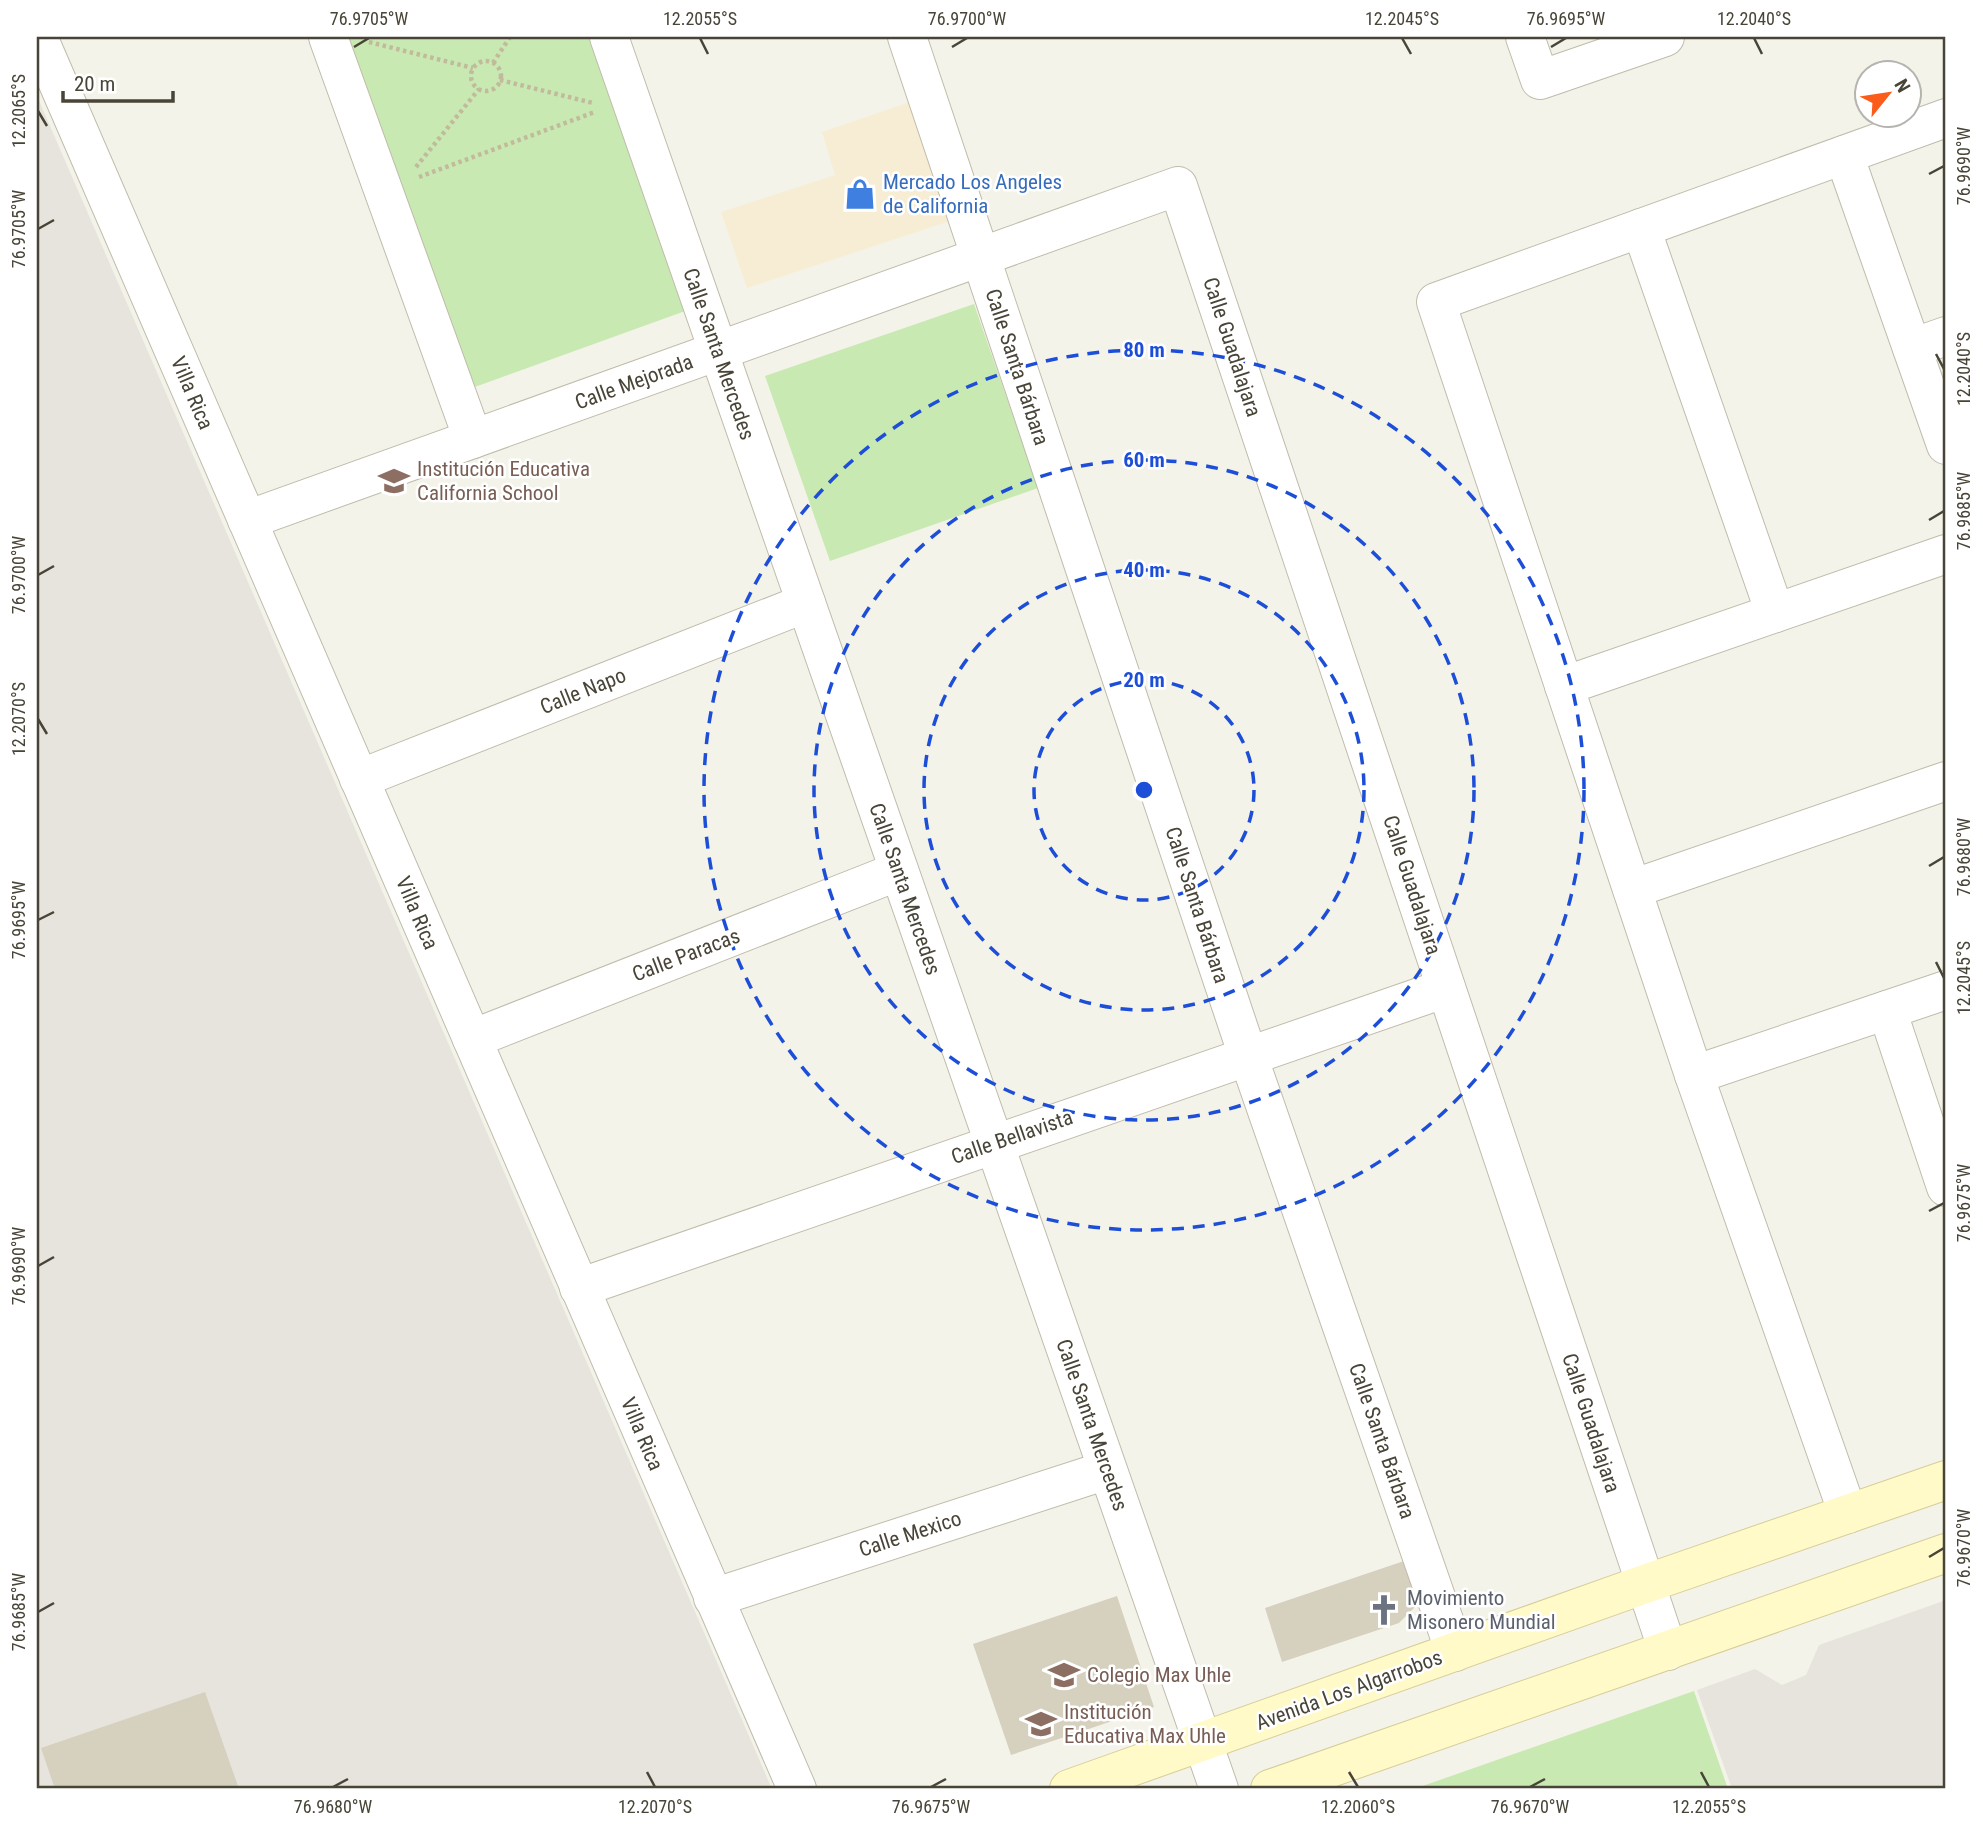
<svg xmlns="http://www.w3.org/2000/svg" width="1983" height="1826" font-family="'Roboto Condensed',sans-serif">
<rect width="100%" height="100%" fill="#f4f3e9"/>
<path fill="#f6edd4" d="M 910,102 L 950,221 L 747,288 L 721,212 L 835,175 L 822,132 Z"/>
<g fill="#e7e4dd">
<path d="M 37,96 L 772,1789 L 37,1789 Z"/>
<path d="M 1946,1600 L 1946,1789 L 1732,1789 L 1697,1690 L 1755,1669 L 1782,1685 L 1806,1675 L 1819,1645 Z"/>
</g>
<g fill="#c8e9b1">
<path d="M 345,37 L 590,37 L 688,310 L 472,388 Z"/>
<path d="M 974,304 L 1038,488 L 830,561 L 765,376 Z"/>
<path d="M 1694,1691 L 1728,1789 L 1414,1789 Z"/>
</g>
<g fill="#d6d0be">
<path d="M 1407,1560 L 1421,1601 L 1399,1623 L 1282,1662 L 1265,1608 Z"/>
<path d="M 1117,1596 L 1154,1707 L 1011,1755 L 973,1644 Z"/>
<path d="M 205,1692 L 239,1789 L 55,1789 L 41,1748 Z"/>
</g>
<g fill="none" stroke-linecap="round" stroke-linejoin="round">
<defs>
<g id="street">
<path d="M 38,37 L 797,1789"/>
<path d="M 328,37 L 473,439"/>
<path d="M 609,37 L 1219,1789"/>
<path d="M 907,37 L 1248,1056 L 1455,1652"/>
<path d="M 1525,37 L 1540,80 L 1665,37"/>
<path d="M 1844,155 L 1946,445"/>
<path d="M 1641,228 L 1775,613"/>
<path d="M 1912,348 L 1946,336"/>
<path d="M 247,520 L 1178,186 L 1668,1651"/>
<path d="M 1564,686 L 1946,554"/>
<path d="M 359,779 L 806,603"/>
<path d="M 1632,889 L 1946,781"/>
<path d="M 1887,1010 L 1946,1187"/>
<path d="M 472,1039 L 899,871"/>
<path d="M 1694,1075 L 1946,990"/>
<path d="M 579,1288 L 1446,988"/>
<path d="M 1848,1514 L 1694,1075 L 1436,302 L 1946,118"/>
<path d="M 713,1598 L 1107,1470"/>
</g>
<g id="secondary">
<path d="M 1069,1789 L 1645,1584 L 1946,1480"/>
<path d="M 1270,1789 L 1946,1553"/>
</g>
</defs>
<use href="#street" stroke="#c0bcab" stroke-width="40"/>
<use href="#secondary" stroke="#d5cd99" stroke-width="40"/>
<g stroke="#c2ba9c" stroke-width="4.5" stroke-dasharray="3.5 3.5" stroke-linecap="butt">
<path d="M 369,42 L 473,68"/>
<circle cx="486" cy="76" r="15"/>
<path d="M 493,63 L 510,37"/>
<path d="M 500,80 L 593,103"/>
<path d="M 416,167 L 479,89"/>
<path d="M 419,177 L 595,112"/>
</g>
<use href="#street" stroke="#fff" stroke-width="38"/>
<use href="#secondary" stroke="#fffac8" stroke-width="38"/>
</g>
<path fill="none" stroke="#484437" stroke-width="2.5" d="M 700,38 L 708,54M 1402,38 L 1411,54M 1754,38 L 1762,54M 354,47 L 369,38M 952,47 L 967,38M 1551,47 L 1566,38M 38,111 L 47,126M 1929,174 L 1944,166M 38,229 L 54,220M 1936,354 L 1944,369M 1929,520 L 1944,511M 38,575 L 54,566M 38,719 L 47,734M 1929,866 L 1944,857M 38,920 L 54,912M 1936,962 L 1944,978M 1929,1211 L 1944,1203M 38,1266 L 54,1257M 1929,1557 L 1944,1548M 38,1612 L 54,1603M 647,1772 L 655,1787M 1349,1772 L 1358,1787M 1701,1772 L 1709,1787M 333,1787 L 348,1779M 931,1787 L 946,1779M 1530,1787 L 1545,1779"/>
<g fill="none" stroke="#1d4ed8" stroke-width="3.5" stroke-dasharray="12 9">
<circle cx="1144" cy="790" r="110"/>
<circle cx="1144" cy="790" r="220"/>
<circle cx="1144" cy="790" r="330"/>
<circle cx="1144" cy="790" r="440"/>
</g>
<defs>
<symbol id="shop-bare" viewBox="-9 -9 18 18"><path d="M-5-2.5h2.3a2.7 3.5 0 0 1 5.4 0H5L5.5 6h-11ZM-1.5-2.5h3a1.5 2.3 0 0 0-3 0Z" fill="#3f7fe0" stroke="#fff" stroke-width="2.5" paint-order="stroke"/></symbol>
<symbol id="school-bare" viewBox="-9 -9 18 18"><path d="M0-5L7-2L0 1L-7-2ZM-4 1L0 2.5L4 1V4Q0 6-4 4Z" fill="#8d6e63" stroke="#fff" stroke-width="2.5" paint-order="stroke"/></symbol>
<symbol id="church-bare" viewBox="-9 -9 18 18"><path d="M-1.2-6h2.4v3.5h3.3v2.4h-3.3V6h-2.4V-.1h-3.3v-2.4h3.3Z" fill="#6b7280" stroke="#fff" stroke-width="2.5" paint-order="stroke"/></symbol>
</defs>
<g fill-rule="evenodd">
<use href="#shop-bare" x="838" y="172" width="44" height="44"/>
<use href="#school-bare" x="372" y="459" width="44" height="44"/>
<use href="#church-bare" x="1362" y="1588" width="44" height="44"/>
<use href="#school-bare" x="1042" y="1653" width="44" height="44"/>
<use href="#school-bare" x="1019" y="1702" width="44" height="44"/>
</g>
<g text-anchor="middle" stroke-width="5" stroke-linejoin="round" paint-order="stroke">
<g font-size="21" fill="#366cbe" stroke="#fff" text-anchor="start">
<text x="883" y="189">Mercado Los Angeles<tspan x="883" dy="24">de California</tspan></text>
</g>
<g font-size="21" fill="#484437" stroke="#fff">
<text transform="translate(1232 347) rotate(72)" y="7">Calle Guadalajara</text>
<text transform="translate(719 354) rotate(71)" y="7">Calle Santa Mercedes</text>
<text transform="translate(1017 367) rotate(72)" y="7">Calle Santa Bárbara</text>
<text transform="translate(634 382) rotate(-20)" y="7">Calle Mejorada</text>
<text transform="translate(192 393) rotate(67)" y="7">Villa Rica</text>
<text transform="translate(583 691) rotate(-22)" y="7">Calle Napo</text>
<text transform="translate(1412 885) rotate(72)" y="7">Calle Guadalajara</text>
<text transform="translate(905 889) rotate(71)" y="7">Calle Santa Mercedes</text>
<text transform="translate(1197 905) rotate(72)" y="7">Calle Santa Bárbara</text>
<text transform="translate(417 913) rotate(67)" y="7">Villa Rica</text>
<text transform="translate(686 955) rotate(-21)" y="7">Calle Paracas</text>
<text transform="translate(1012 1137) rotate(-19)" y="7">Calle Bellavista</text>
<text transform="translate(1591 1423) rotate(72)" y="7">Calle Guadalajara</text>
<text transform="translate(1092 1425) rotate(71)" y="7">Calle Santa Mercedes</text>
<text transform="translate(642 1434) rotate(67)" y="7">Villa Rica</text>
<text transform="translate(1382 1441) rotate(71)" y="7">Calle Santa Bárbara</text>
<text transform="translate(910 1534) rotate(-18)" y="7">Calle Mexico</text>
<text transform="translate(1349 1690) rotate(-20)" y="7">Avenida Los Algarrobos</text>
</g>
<g font-size="21" fill="#785e54" stroke="#fff" text-anchor="start">
<text x="417" y="476">Institución Educativa<tspan x="417" dy="24">California School</tspan></text>
<text x="1087" y="1682">Colegio Max Uhle</text>
<text x="1064" y="1719">Institución<tspan x="1064" dy="24">Educativa Max Uhle</tspan></text>
</g>
<g font-size="21" fill="#5b616d" stroke="#fff" text-anchor="start">
<text x="1407" y="1605">Movimiento<tspan x="1407" dy="24">Misonero Mundial</tspan></text>
</g>
</g>
<circle cx="1144" cy="790" r="10" fill="#1d4ed8" stroke="#fff" stroke-width="3.5"/>
<g font-size="21" text-anchor="middle" font-weight="bold" fill="#1d4ed8" stroke="#fff" stroke-width="5" stroke-linejoin="round" paint-order="stroke">
<text x="1144" y="357">80 m</text>
<text x="1144" y="467">60 m</text>
<text x="1144" y="577">40 m</text>
<text x="1144" y="687">20 m</text>
</g>
<rect width="1983" height="1826" fill="none" stroke="#ffffff" stroke-width="77"/>
<g transform="translate(1888 94) rotate(60)"><circle r="33" fill="#ffffff" stroke="#b6b4af" stroke-width="2"/>
<path d="M0-5L12 26L0 18L-12 26Z" fill="#fb5c19"/>
<text y="-10" font-size="19" font-weight="bold" text-anchor="middle" fill="#484437">N</text>
</g>
<path d="M63 91v10h110v-10" fill="none" stroke="#484437" stroke-width="3.5"/>
<text x="74" y="91" font-size="21" fill="#484437" stroke="#ffffff" stroke-width="5" paint-order="stroke">20 m</text>
<rect x="38" y="38" width="1906" height="1749" fill="none" stroke="#484437" stroke-width="2.5"/>
<g font-size="18" text-anchor="middle" fill="#484437">
<text x="369" y="25">76.9705°W</text>
<text x="700" y="25">12.2055°S</text>
<text x="967" y="25">76.9700°W</text>
<text x="1402" y="25">12.2045°S</text>
<text x="1566" y="25">76.9695°W</text>
<text x="1754" y="25">12.2040°S</text>
<text transform="translate(19 111) rotate(-90)" y="6">12.2065°S</text>
<text transform="translate(1964 166) rotate(-90)" y="6">76.9690°W</text>
<text transform="translate(19 229) rotate(-90)" y="6">76.9705°W</text>
<text transform="translate(1964 369) rotate(-90)" y="6">12.2040°S</text>
<text transform="translate(1964 511) rotate(-90)" y="6">76.9685°W</text>
<text transform="translate(19 575) rotate(-90)" y="6">76.9700°W</text>
<text transform="translate(19 719) rotate(-90)" y="6">12.2070°S</text>
<text transform="translate(1964 857) rotate(-90)" y="6">76.9680°W</text>
<text transform="translate(19 920) rotate(-90)" y="6">76.9695°W</text>
<text transform="translate(1964 978) rotate(-90)" y="6">12.2045°S</text>
<text transform="translate(1964 1203) rotate(-90)" y="6">76.9675°W</text>
<text transform="translate(19 1266) rotate(-90)" y="6">76.9690°W</text>
<text transform="translate(1964 1548) rotate(-90)" y="6">76.9670°W</text>
<text transform="translate(19 1612) rotate(-90)" y="6">76.9685°W</text>
<text x="333" y="1813">76.9680°W</text>
<text x="655" y="1813">12.2070°S</text>
<text x="931" y="1813">76.9675°W</text>
<text x="1358" y="1813">12.2060°S</text>
<text x="1530" y="1813">76.9670°W</text>
<text x="1709" y="1813">12.2055°S</text>
</g>
</svg>
